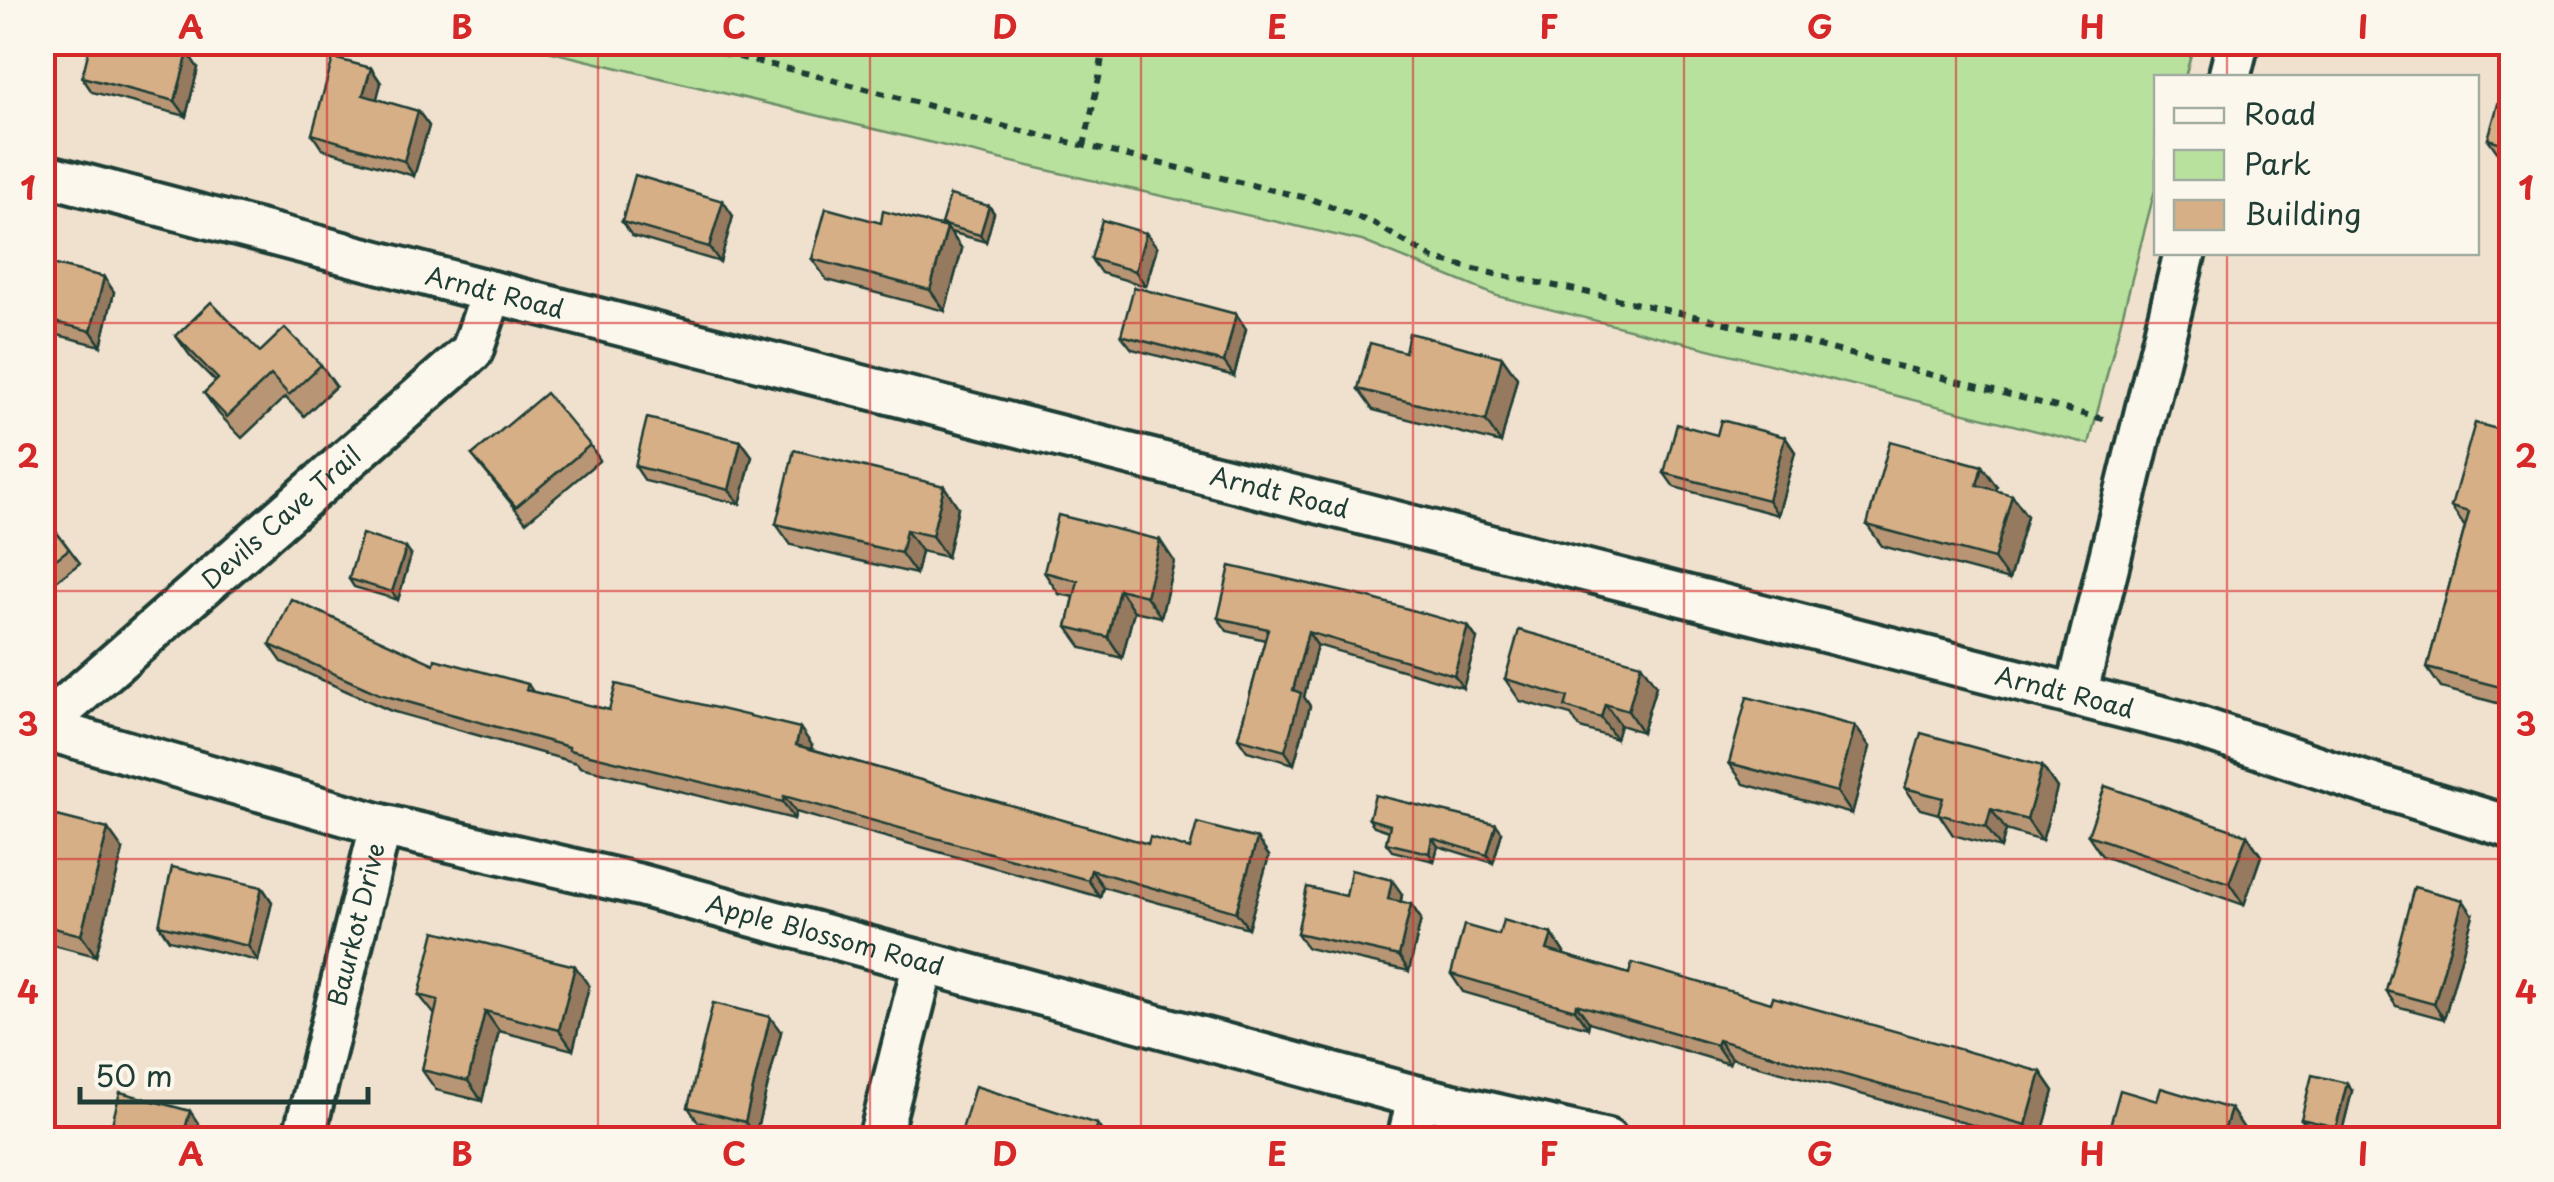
<svg xmlns="http://www.w3.org/2000/svg" width="2554" height="1182" font-family="'Playpen Sans',sans-serif">
<rect width="100%" height="100%" fill="#f0e1ce"/>
<filter id="ink" filterUnits="userSpaceOnUse"><feTurbulence type="fractalNoise" baseFrequency=".01" numOctaves="2"/><feDisplacementMap in="SourceGraphic" scale="20" xChannelSelector="R" yChannelSelector="G"/><feConvolveMatrix kernelMatrix="1 2 1 2 8 2 1 2 1" color-interpolation-filters="sRGB"/></filter>
<g filter="url(#ink)">
<path fill="#b8e19d" stroke="#6c8f68" stroke-width="2.5" d="M 514,43 L 2194,42 L 2194,43 L 2185,77 L 2156,78 L 2156,186 L 2089,444 L 1497,296 L 1362,241 L 1033,167 Z"/>
<g fill="none" stroke-linecap="round" stroke-linejoin="round">
<defs>
<g id="minor">
<path d="M 2229,78 L 2238,42"/>
<path id="s1" d="M 42,174 L 492,292 L 2185,723 L 2354,779 L 2512,828"/>
<path d="M 2076,696 L 2185,252"/>
<path id="s2" d="M 42,727 L 472,351 L 492,292"/>
<path id="s3" d="M 42,728 L 381,825 L 640,885 L 1418,1097 L 1607,1140"/>
<path id="s4" d="M 303,1140 L 381,825"/>
<path d="M 879,1140 L 924,962"/>
<path d="M 1408,1140 L 1418,1097"/>
</g>
</defs>
<use href="#minor" stroke="#1f3d34" stroke-width="48"/>
<g stroke="#1f3d34" stroke-width="6" stroke-dasharray="8 8" stroke-linecap="butt">
<path d="M 676,42 L 818,76 L 1018,130 L 1311,199 L 1373,223 L 1434,259 L 1499,275 L 1576,290 L 1761,331 L 2107,420"/>
<path d="M 1084,146 L 1099,78 L 1104,42"/>
</g>
<use href="#minor" stroke="#fbf7ec" stroke-width="40"/>
</g>
<g fill="#b89674" stroke="#1f3d34" stroke-width="2.5">
<path d="M 198,68 L 186,116 L 92,92 L 82,77 Z"/>
<path d="M 371,68 L 381,83 L 376,99 L 418,111 L 429,126 L 414,176 L 322,149 L 312,134 Z"/>
<path d="M 2512,93 L 2512,163 L 2503,160 L 2488,139 Z"/>
<path d="M 989,206 L 994,213 L 986,242 L 950,232 L 962,249 L 945,311 L 827,280 L 812,259 L 944,227 L 941,224 Z"/>
<path d="M 733,216 L 720,262 L 632,236 L 622,222 Z"/>
<path d="M 1157,247 L 1146,286 L 1101,273 L 1091,259 Z"/>
<path d="M 42,262 L 104,277 L 114,292 L 101,346 L 42,331 Z"/>
<path d="M 1236,314 L 1246,329 L 1234,376 L 1132,349 L 1121,335 Z"/>
<path d="M 176,336 L 321,365 L 336,386 L 304,416 L 285,397 L 242,438 L 219,414 L 204,393 L 216,382 L 191,357 Z"/>
<path d="M 1405,352 L 1502,357 L 1517,378 L 1501,443 L 1373,410 L 1358,389 Z"/>
<path d="M 2512,433 L 2512,707 L 2441,688 L 2427,668 L 2465,527 L 2451,507 Z"/>
<path d="M 1717,435 L 1785,437 L 1795,452 L 1778,515 L 1674,487 L 1664,473 Z"/>
<path d="M 741,441 L 752,456 L 740,504 L 645,481 L 635,466 Z"/>
<path d="M 590,445 L 600,460 L 526,522 L 472,455 Z"/>
<path d="M 1997,487 L 1996,491 L 2027,516 L 2009,580 L 1882,546 L 1867,525 Z"/>
<path d="M 958,507 L 947,557 L 921,551 L 916,574 L 791,545 L 776,524 Z"/>
<path d="M 42,513 L 80,563 L 42,592 Z"/>
<path d="M 411,555 L 398,600 L 354,587 L 349,579 Z"/>
<path d="M 1174,561 L 1161,617 L 1134,611 L 1122,658 L 1082,648 L 1067,627 L 1074,597 L 1059,594 L 1044,572 Z"/>
<path d="M 1218,618 L 1468,626 L 1477,639 L 1463,688 L 1317,645 L 1304,697 L 1310,706 L 1294,764 L 1247,751 L 1238,738 L 1265,640 L 1227,631 Z"/>
<path d="M 270,645 L 434,664 L 528,684 L 533,692 L 609,710 L 812,745 L 811,749 L 1148,844 L 1190,849 L 1257,839 L 1269,856 L 1248,928 L 1103,887 L 1100,897 L 796,812 L 794,819 L 580,767 L 577,763 L 391,711 L 282,662 Z"/>
<path d="M 1505,679 L 1656,686 L 1642,732 L 1620,725 L 1616,739 L 1580,728 L 1571,715 L 1520,701 Z"/>
<path d="M 1855,726 L 1870,747 L 1852,814 L 1744,784 L 1729,763 Z"/>
<path d="M 2042,766 L 2057,788 L 2042,841 L 2006,830 L 2001,848 L 1953,835 L 1939,814 L 1920,809 L 1905,788 Z"/>
<path d="M 1369,819 L 1502,832 L 1493,863 L 1438,846 L 1434,861 L 1392,851 L 1386,843 L 1389,831 L 1374,826 Z"/>
<path d="M 2088,835 L 2247,835 L 2261,856 L 2244,905 L 2102,856 Z"/>
<path d="M 123,850 L 96,956 L 42,942 L 42,875 Z"/>
<path d="M 262,887 L 272,902 L 258,961 L 169,940 L 159,925 Z"/>
<path d="M 1402,894 L 1401,902 L 1411,904 L 1421,919 L 1409,971 L 1307,948 L 1297,933 L 1346,896 Z"/>
<path d="M 2473,915 L 2444,1019 L 2396,1006 L 2386,991 Z"/>
<path d="M 1552,934 L 1564,953 L 1564,955 L 1629,974 L 1771,1003 L 2041,1072 L 2054,1091 L 2040,1140 L 2026,1140 L 1731,1058 L 1729,1064 L 1589,1022 L 1588,1028 L 1463,992 L 1451,974 L 1499,935 Z"/>
<path d="M 589,986 L 573,1050 L 499,1031 L 482,1101 L 436,1090 L 422,1070 L 435,1015 L 419,995 Z"/>
<path d="M 781,1032 L 755,1136 L 698,1122 L 688,1107 Z"/>
<path d="M 2352,1091 L 2341,1135 L 2307,1126 L 2301,1119 Z"/>
</g>
<g fill="#967a5e" stroke="#1f3d34" stroke-width="2.5">
<path d="M 188,53 L 198,68 L 186,116 L 175,101 Z"/>
<path d="M 371,68 L 381,83 L 374,110 L 363,95 Z"/>
<path d="M 418,111 L 429,126 L 414,176 L 404,161 Z"/>
<path d="M 723,201 L 733,216 L 720,262 L 709,247 Z"/>
<path d="M 989,206 L 994,213 L 986,242 L 980,235 Z"/>
<path d="M 947,228 L 962,249 L 945,311 L 930,290 Z"/>
<path d="M 1146,233 L 1157,247 L 1146,286 L 1135,271 Z"/>
<path d="M 104,277 L 114,292 L 101,346 L 91,331 Z"/>
<path d="M 1236,314 L 1246,329 L 1234,376 L 1224,362 Z"/>
<path d="M 1502,357 L 1517,378 L 1501,443 L 1486,421 Z"/>
<path d="M 1785,437 L 1795,452 L 1778,515 L 1768,500 Z"/>
<path d="M 741,441 L 752,456 L 740,504 L 729,490 Z"/>
<path d="M 1982,466 L 1997,487 L 1992,507 L 1977,485 Z"/>
<path d="M 944,486 L 958,507 L 947,557 L 932,536 Z"/>
<path d="M 2012,495 L 2027,516 L 2009,580 L 1994,559 Z"/>
<path d="M 906,530 L 921,551 L 916,574 L 901,553 Z"/>
<path d="M 1160,540 L 1174,561 L 1161,617 L 1146,596 Z"/>
<path d="M 406,548 L 411,555 L 398,600 L 392,592 Z"/>
<path d="M 1119,589 L 1134,611 L 1122,658 L 1108,637 Z"/>
<path d="M 1468,626 L 1477,639 L 1463,688 L 1454,675 Z"/>
<path d="M 1308,632 L 1317,645 L 1304,697 L 1310,706 L 1294,764 L 1285,751 L 1293,690 Z"/>
<path d="M 2512,659 L 2512,700 L 2504,688 Z"/>
<path d="M 1641,664 L 1656,686 L 1642,732 L 1628,711 Z"/>
<path d="M 1605,704 L 1620,725 L 1616,739 L 1601,718 Z"/>
<path d="M 1855,726 L 1870,747 L 1852,814 L 1837,792 Z"/>
<path d="M 800,728 L 812,745 L 808,762 L 796,745 Z"/>
<path d="M 2042,766 L 2057,788 L 2042,841 L 2027,820 Z"/>
<path d="M 784,796 L 796,812 L 794,819 L 783,802 Z"/>
<path d="M 1991,809 L 2006,830 L 2001,848 L 1986,827 Z"/>
<path d="M 1496,824 L 1502,832 L 1493,863 L 1487,855 Z"/>
<path d="M 108,829 L 123,850 L 96,956 L 81,935 Z"/>
<path d="M 2247,835 L 2261,856 L 2244,905 L 2229,883 Z"/>
<path d="M 1432,838 L 1438,846 L 1434,861 L 1429,853 Z"/>
<path d="M 1257,839 L 1269,856 L 1248,928 L 1236,912 Z"/>
<path d="M 1091,870 L 1103,887 L 1100,897 L 1088,880 Z"/>
<path d="M 1392,880 L 1402,894 L 1398,914 L 1388,899 Z"/>
<path d="M 262,887 L 272,902 L 258,961 L 248,946 Z"/>
<path d="M 2463,900 L 2473,915 L 2444,1019 L 2434,1004 Z"/>
<path d="M 1411,904 L 1421,919 L 1409,971 L 1399,956 Z"/>
<path d="M 1552,934 L 1564,953 L 1560,969 L 1547,950 Z"/>
<path d="M 575,966 L 589,986 L 573,1050 L 559,1030 Z"/>
<path d="M 1576,1004 L 1589,1022 L 1588,1028 L 1575,1010 Z"/>
<path d="M 485,1011 L 499,1031 L 482,1101 L 468,1081 Z"/>
<path d="M 770,1017 L 781,1032 L 755,1136 L 745,1122 Z"/>
<path d="M 1718,1040 L 1731,1058 L 1729,1064 L 1716,1045 Z"/>
<path d="M 2041,1072 L 2054,1091 L 2040,1140 L 2037,1140 L 2026,1125 Z"/>
<path d="M 2347,1083 L 2352,1091 L 2341,1135 L 2336,1127 Z"/>
<path d="M 2231,1109 L 2245,1130 L 2242,1140 L 2221,1140 Z"/>
<path d="M 190,1111 L 204,1132 L 202,1140 L 182,1140 Z"/>
<path d="M 1097,1124 L 1108,1140 L 1092,1140 Z"/>
</g>
<g fill="#d6af87" stroke="#1f3d34" stroke-width="2.5">
<path d="M 91,42 L 149,42 L 188,53 L 175,101 L 82,77 Z"/>
<path d="M 333,58 L 371,68 L 363,95 L 418,111 L 404,161 L 312,134 Z"/>
<path d="M 2502,90 L 2512,93 L 2512,146 L 2488,139 Z"/>
<path d="M 635,175 L 723,201 L 709,247 L 622,222 Z"/>
<path d="M 950,195 L 989,206 L 980,235 L 941,224 Z"/>
<path d="M 826,208 L 881,223 L 883,211 L 947,228 L 930,290 L 812,259 Z"/>
<path d="M 1102,220 L 1146,233 L 1135,271 L 1091,259 Z"/>
<path d="M 42,262 L 104,277 L 91,331 L 42,319 Z"/>
<path d="M 1134,287 L 1236,314 L 1224,362 L 1121,335 Z"/>
<path d="M 211,302 L 260,352 L 285,328 L 321,365 L 289,395 L 271,375 L 227,417 L 204,393 L 218,379 L 176,336 Z"/>
<path d="M 1409,333 L 1502,357 L 1486,421 L 1358,389 L 1370,343 L 1405,352 Z"/>
<path d="M 546,393 L 590,445 L 516,507 L 472,455 Z"/>
<path d="M 647,418 L 741,441 L 729,490 L 635,466 Z"/>
<path d="M 1721,420 L 1785,437 L 1768,500 L 1664,473 L 1677,424 L 1717,435 Z"/>
<path d="M 2475,423 L 2512,433 L 2512,659 L 2504,688 L 2427,668 L 2469,512 L 2451,507 Z"/>
<path d="M 1890,441 L 1982,466 L 1977,485 L 2012,495 L 1994,559 L 1867,525 Z"/>
<path d="M 794,450 L 944,486 L 932,536 L 906,530 L 901,553 L 776,524 Z"/>
<path d="M 42,513 L 69,549 L 42,570 Z"/>
<path d="M 1058,515 L 1160,540 L 1146,596 L 1119,589 L 1108,637 L 1067,627 L 1078,581 L 1044,572 Z"/>
<path d="M 362,534 L 406,548 L 392,592 L 349,579 Z"/>
<path d="M 1230,566 L 1366,597 L 1468,626 L 1454,675 L 1308,632 L 1293,690 L 1301,693 L 1285,751 L 1238,738 L 1268,629 L 1218,618 Z"/>
<path d="M 291,599 L 434,664 L 435,659 L 528,684 L 526,690 L 609,710 L 616,684 L 800,728 L 796,745 L 1148,844 L 1150,837 L 1190,849 L 1197,823 L 1257,839 L 1236,912 L 1091,870 L 1088,880 L 784,796 L 783,802 L 569,750 L 569,747 L 379,694 L 270,645 Z"/>
<path d="M 1519,630 L 1641,664 L 1628,711 L 1605,704 L 1601,718 L 1565,707 L 1568,697 L 1505,679 Z"/>
<path d="M 1747,697 L 1855,726 L 1837,792 L 1729,763 Z"/>
<path d="M 1921,733 L 2042,766 L 2027,820 L 1991,809 L 1986,827 L 1938,814 L 1943,798 L 1905,788 Z"/>
<path d="M 2105,786 L 2247,835 L 2229,883 L 2088,835 Z"/>
<path d="M 1375,795 L 1496,824 L 1487,855 L 1432,838 L 1429,853 L 1386,843 L 1390,825 L 1369,819 Z"/>
<path d="M 57,816 L 108,829 L 81,935 L 42,925 L 42,875 Z"/>
<path d="M 172,867 L 262,887 L 248,946 L 159,925 Z"/>
<path d="M 1351,870 L 1392,880 L 1388,899 L 1411,904 L 1399,956 L 1297,933 L 1307,887 L 1346,896 Z"/>
<path d="M 2414,887 L 2463,900 L 2434,1004 L 2386,991 Z"/>
<path d="M 1503,920 L 1552,934 L 1547,950 L 1629,974 L 1632,963 L 1771,1003 L 1773,997 L 2041,1072 L 2026,1125 L 1718,1040 L 1716,1045 L 1576,1004 L 1575,1010 L 1451,974 L 1464,925 L 1499,935 Z"/>
<path d="M 435,931 L 575,966 L 559,1030 L 485,1011 L 468,1081 L 422,1070 L 438,1000 L 419,995 Z"/>
<path d="M 713,1003 L 770,1017 L 745,1122 L 688,1107 Z"/>
<path d="M 2312,1075 L 2347,1083 L 2336,1127 L 2301,1119 Z"/>
<path d="M 975,1086 L 1097,1124 L 1092,1140 L 959,1140 Z"/>
<path d="M 2161,1088 L 2231,1109 L 2221,1140 L 2106,1140 L 2120,1090 L 2157,1101 Z"/>
<path d="M 120,1092 L 190,1111 L 182,1140 L 108,1140 Z"/>
<path d="M 401,1131 L 447,1140 L 399,1140 Z"/>
</g>
</g>
<path fill="none" stroke="#d62828" stroke-width="2.5" stroke-opacity="0.55" d="M 327,42 L 327,1140M 598,42 L 598,1140M 870,42 L 870,1140M 1141,42 L 1141,1140M 1413,42 L 1413,1140M 1684,42 L 1684,1140M 1956,42 L 1956,1140M 2227,42 L 2227,78M 2227,252 L 2227,1140M 42,323 L 2512,323M 42,591 L 2512,591M 42,859 L 2512,859"/>
<g text-anchor="middle" stroke-width="10" stroke-linejoin="round" paint-order="stroke">
<g font-size="25" fill="#1f3d34" stroke="#fbf7ec">
<text dy="9" stroke="none"><textPath href="#s1" startOffset="468">Arndt Road</textPath></text>
<text dy="9" stroke="none"><textPath href="#s1" startOffset="1278">Arndt Road</textPath></text>
<text dy="9" stroke="none"><textPath href="#s2" startOffset="318">Devils Cave Trail</textPath></text>
<text dy="9" stroke="none"><textPath href="#s1" startOffset="2088">Arndt Road</textPath></text>
<text dy="9" stroke="none"><textPath href="#s4" startOffset="222">Baurkot Drive</textPath></text>
<text dy="9" stroke="none"><textPath href="#s3" startOffset="810">Apple Blossom Road</textPath></text>
</g>
</g>
<rect width="2554" height="1182" fill="none" stroke="#fbf7ec" stroke-width="110"/>
<rect x="2154" y="75" width="325" height="180" fill="#fbf7ec" stroke="#a3ada2" stroke-width="2.5"/>
<rect x="2174" y="108" width="50" height="15" fill="#fbf7ec" stroke="#a3ada2" stroke-width="2.5"/>
<text x="2244" y="125" font-size="30" fill="#1f3d34">Road</text>
<rect x="2174" y="150" width="50" height="30" fill="#b8e19d" stroke="#a3ada2" stroke-width="2.5"/>
<text x="2244" y="175" font-size="30" fill="#1f3d34">Park</text>
<rect x="2174" y="200" width="50" height="30" fill="#d6af87" stroke="#a3ada2" stroke-width="2.5"/>
<text x="2244" y="225" font-size="30" fill="#1f3d34">Building</text>
<path d="M80 1087v15h288v-15" fill="none" stroke="#1f3d34" stroke-width="5"/>
<text x="95" y="1087" font-size="30" fill="#1f3d34" stroke="#fbf7ec" stroke-width="8" paint-order="stroke">50 m</text>
<rect x="55" y="55" width="2444" height="1072" fill="none" stroke="#d62828" stroke-width="4"/>
<g font-size="32" text-anchor="middle" font-weight="bold" fill="#d62828">
<text x="191" y="39">A</text>
<text x="462" y="39">B</text>
<text x="734" y="39">C</text>
<text x="1005" y="39">D</text>
<text x="1277" y="39">E</text>
<text x="1549" y="39">F</text>
<text x="1820" y="39">G</text>
<text x="2092" y="39">H</text>
<text x="2363" y="39">I</text>
<text x="28" y="200">1</text>
<text x="2526" y="200">1</text>
<text x="28" y="468">2</text>
<text x="2526" y="468">2</text>
<text x="28" y="736">3</text>
<text x="2526" y="736">3</text>
<text x="28" y="1004">4</text>
<text x="2526" y="1004">4</text>
<text x="191" y="1166">A</text>
<text x="462" y="1166">B</text>
<text x="734" y="1166">C</text>
<text x="1005" y="1166">D</text>
<text x="1277" y="1166">E</text>
<text x="1549" y="1166">F</text>
<text x="1820" y="1166">G</text>
<text x="2092" y="1166">H</text>
<text x="2363" y="1166">I</text>
</g>
</svg>
